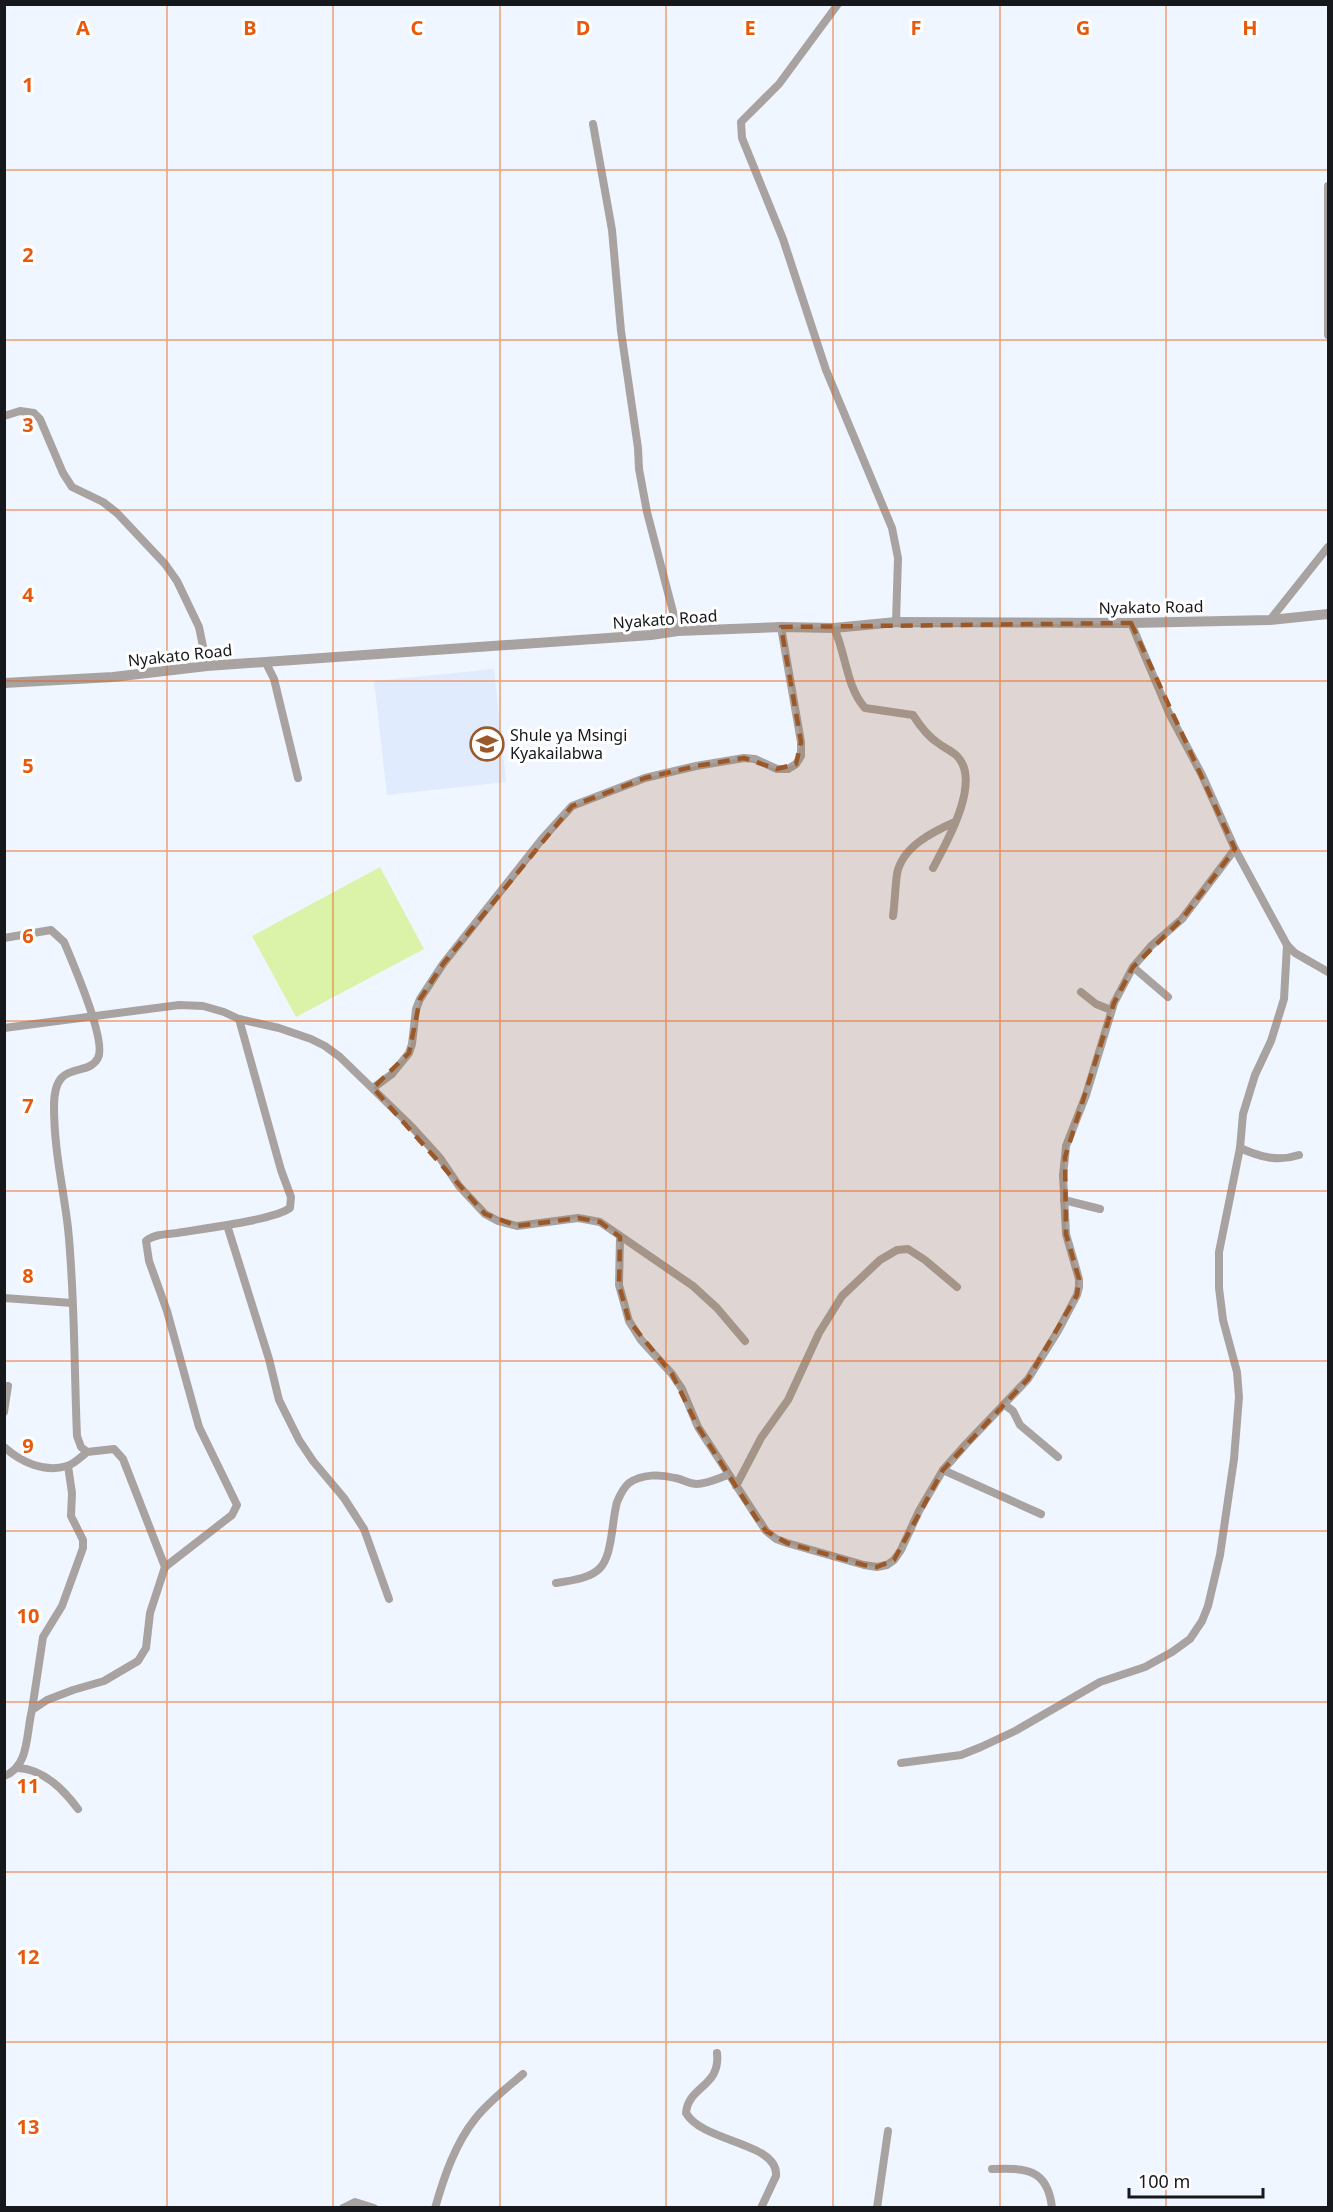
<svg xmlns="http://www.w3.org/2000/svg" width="1333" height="2212" font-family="'Noto Sans',sans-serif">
<rect width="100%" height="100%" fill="#f0f6ff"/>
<path fill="#e0ecfd" d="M 494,669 L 506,782 L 387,795 L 374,681 Z"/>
<path fill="#dbf3a8" d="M 380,867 L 424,949 L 296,1017 L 252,936 Z"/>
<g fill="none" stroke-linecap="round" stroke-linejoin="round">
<g stroke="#a8a3a0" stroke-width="8">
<path d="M 838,4 L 779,84 L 741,122 L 742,138 L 783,239 L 826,370 L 892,528 L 898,558 L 896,622"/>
<path d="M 593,124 L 612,230 L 621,331 L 638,448 L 639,469 L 647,512 L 678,631"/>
<path d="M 1328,186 L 1328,335"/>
<path d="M 4,416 L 20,411 L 34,413 L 40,419 L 63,473 L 72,487 L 103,502 L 117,513 L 165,564 L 177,581 L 199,627 L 207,666"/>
<path d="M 1270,620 L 1328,547"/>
<path d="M 1131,623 L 1169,713 L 1202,775 L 1235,849 L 1287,945 L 1295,953 L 1328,972"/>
<path d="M 834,628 C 846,653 846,687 865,708 L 913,715 C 920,726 927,736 938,743 C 944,748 951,750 957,756 C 982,781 947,842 933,868"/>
<path d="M 266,663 L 274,679 L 298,778"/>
<path d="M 893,916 C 895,902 895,888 897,874 C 902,847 932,832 955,822"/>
<path d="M 4,938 L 51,930 L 64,942 C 72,961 107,1041 98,1058 C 87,1079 54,1057 54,1106 C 54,1150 63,1186 68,1228 C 75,1297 74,1367 77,1436 L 81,1447 L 87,1452 L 114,1449 L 123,1459 L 165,1567"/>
<path d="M 1133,967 L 1168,997"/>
<path d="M 1081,992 L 1096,1004 L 1111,1010"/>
<path d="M 4,1028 L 179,1005 L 203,1006 L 224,1012 L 239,1019 L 279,1028 L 311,1039 L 325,1046 L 340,1057 L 411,1126 L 440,1158 L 459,1186 L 485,1214 L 498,1221 L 517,1226 L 578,1218 L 600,1222 L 693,1286 L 717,1308 L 745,1341"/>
<path d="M 373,1088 L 392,1074 L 409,1053 L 412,1044 L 416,1009 L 420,999 L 443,964 L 542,839 L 572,806 L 645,778 L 696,766 L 744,758 L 755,759 L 777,769 L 788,769 L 796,764 L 801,756 L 801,742 L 781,627"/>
<path d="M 1240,1148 C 1260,1157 1278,1162 1299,1155"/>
<path d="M 1064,1200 L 1100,1209"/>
<path d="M 227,1225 L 269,1359 L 279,1400 L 299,1440 L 313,1461 L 344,1498 L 364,1529 L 389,1599"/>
<path d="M 620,1237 L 619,1285 L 629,1321 L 641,1340 L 672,1374 L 682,1389 L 698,1427 L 766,1531 L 776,1539 L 787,1543 L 864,1565 L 877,1567 L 887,1565 L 894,1560 L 901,1550 L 919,1511 L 943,1470 L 966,1444 L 1028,1379 L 1058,1331 L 1077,1295 L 1079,1287 L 1079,1279 L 1066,1234 L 1063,1175 L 1065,1157 L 1066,1146 L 1086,1095 L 1114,1003 L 1133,967 L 1151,946 L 1182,919 L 1235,849"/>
<path d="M 4,1298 L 72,1303"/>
<path d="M 1005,1405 L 1013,1411 L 1020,1425 L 1058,1457"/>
<path d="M 4,1412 L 8,1386"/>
<path d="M 4,1447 C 21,1462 44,1473 67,1466 C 74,1464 81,1457 87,1452"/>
<path d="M 943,1470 L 1041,1514"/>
<path d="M 736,1486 L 761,1438 L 788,1400 L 819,1333 L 842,1296 L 880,1260 L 897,1250 L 908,1249 L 925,1260 L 957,1287"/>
<path d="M 556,1583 C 602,1576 607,1571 613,1525 C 614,1517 615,1510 617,1502 C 620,1495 623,1488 629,1483 C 642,1474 660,1474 675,1478 C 682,1479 689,1484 697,1484 C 707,1484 719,1478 728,1475"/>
<path d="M 32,1710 L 43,1637 L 62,1606 L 83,1548 L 83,1540 L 71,1516 L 72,1493 L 68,1466"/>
<path d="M 901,1763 L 961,1755 L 981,1747 L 1015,1731 L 1100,1682 L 1145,1667 L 1172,1652 L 1190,1639 L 1202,1621 L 1208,1606 L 1220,1555 L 1234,1459 L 1239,1397 L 1237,1372 L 1223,1320 L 1219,1288 L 1219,1252 L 1240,1148 L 1243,1114 L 1255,1075 L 1271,1041 L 1284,999 L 1287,945"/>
<path d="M 18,1768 C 43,1769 64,1790 78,1809"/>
<path d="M 4,1776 C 30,1767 26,1732 32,1710 L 47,1700 L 73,1690 L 104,1681 L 138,1661 L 146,1648 L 150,1613 L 165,1567 L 232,1515 L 237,1505 L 199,1427 L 167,1311 L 149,1261 L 146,1241 C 154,1234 167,1234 177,1233 C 200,1229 274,1220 290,1208 L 291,1197 L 281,1170 L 239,1019"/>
<path d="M 717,2053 C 721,2087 688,2086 686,2113 C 703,2143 779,2142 776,2176 L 761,2208"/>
<path d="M 992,2169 C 1025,2168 1048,2168 1052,2208"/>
<path d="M 343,2208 L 355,2202 L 374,2208"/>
<path d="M 435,2208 C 444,2177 455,2144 475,2119 C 488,2102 507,2088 523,2074"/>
<path d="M 877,2208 L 888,2131"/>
</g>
<path stroke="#a8a3a0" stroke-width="10" d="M 4,683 L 113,677 L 207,666 L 651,635 L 678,631 L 781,627 L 834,628 L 896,622 L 1131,623 L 1270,620 L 1328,614"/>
</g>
<path fill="#9b5828" fill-opacity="0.2" stroke="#9b5828" stroke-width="4.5" stroke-dasharray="12 8" stroke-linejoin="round" d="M 1131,623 L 1235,849 L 1182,919 L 1133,967 L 1114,1003 L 1065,1157 L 1066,1234 L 1079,1279 L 1077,1295 L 1028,1379 L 943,1470 L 894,1560 L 877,1567 L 864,1565 L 787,1543 L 766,1531 L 756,1518 L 698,1427 L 672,1374 L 629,1321 L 619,1285 L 620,1237 L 600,1222 L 578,1218 L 517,1226 L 485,1214 L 373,1088 L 409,1053 L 420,999 L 443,964 L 572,806 L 645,778 L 696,766 L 744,758 L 777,769 L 796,764 L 801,742 L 781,627 Z"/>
<path fill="none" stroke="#e8590c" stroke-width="1.5" stroke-opacity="0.55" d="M 167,4 L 167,2208M 333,4 L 333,2208M 500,4 L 500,2208M 666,4 L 666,2208M 833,4 L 833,2208M 1000,4 L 1000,2208M 1166,4 L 1166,2208M 4,170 L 1328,170M 4,340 L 1328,340M 4,510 L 1328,510M 4,681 L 1328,681M 4,851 L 1328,851M 4,1021 L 1328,1021M 4,1191 L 1328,1191M 4,1361 L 1328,1361M 4,1531 L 1328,1531M 4,1702 L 1328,1702M 4,1872 L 1328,1872M 4,2042 L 1328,2042"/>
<defs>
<symbol id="school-ring" viewBox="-11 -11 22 22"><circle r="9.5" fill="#fff" stroke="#9b5828" stroke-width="1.5"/><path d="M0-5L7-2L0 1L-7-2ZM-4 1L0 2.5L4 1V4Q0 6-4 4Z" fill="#9b5828"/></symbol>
</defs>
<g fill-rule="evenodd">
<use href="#school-ring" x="468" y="725" width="38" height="38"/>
</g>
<g text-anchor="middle" stroke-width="6" stroke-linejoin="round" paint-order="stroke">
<g font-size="16" fill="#16181c" stroke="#fff">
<text transform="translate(1151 607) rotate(-1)" y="6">Nyakato Road</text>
<text transform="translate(665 619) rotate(-4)" y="6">Nyakato Road</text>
<text transform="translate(180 655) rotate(-6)" y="6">Nyakato Road</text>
</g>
<g font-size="16" fill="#16181c" stroke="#fff" text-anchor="start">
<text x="510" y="741">Shule ya Msingi<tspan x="510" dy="18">Kyakailabwa</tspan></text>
</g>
</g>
<g font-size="20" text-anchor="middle" font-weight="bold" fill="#e8590c" stroke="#fff" stroke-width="6" stroke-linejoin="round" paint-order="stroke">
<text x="83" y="35">A</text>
<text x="250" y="35">B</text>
<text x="417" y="35">C</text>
<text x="583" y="35">D</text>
<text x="750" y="35">E</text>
<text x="916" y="35">F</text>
<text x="1083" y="35">G</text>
<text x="1250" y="35">H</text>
<text x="28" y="92">1</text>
<text x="28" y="262">2</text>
<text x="28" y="432">3</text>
<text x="28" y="602">4</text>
<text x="28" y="773">5</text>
<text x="28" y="943">6</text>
<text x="28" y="1113">7</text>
<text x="28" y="1283">8</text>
<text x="28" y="1453">9</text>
<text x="28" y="1623">10</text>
<text x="28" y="1793">11</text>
<text x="28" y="1964">12</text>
<text x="28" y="2134">13</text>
</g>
<rect width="1333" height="2212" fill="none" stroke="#16181c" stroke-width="12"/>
<path d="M1129 2188v9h134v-9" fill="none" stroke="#16181c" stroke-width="3"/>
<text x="1138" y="2188" font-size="18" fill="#16181c" stroke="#ffffff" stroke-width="4.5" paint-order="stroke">100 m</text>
</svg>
